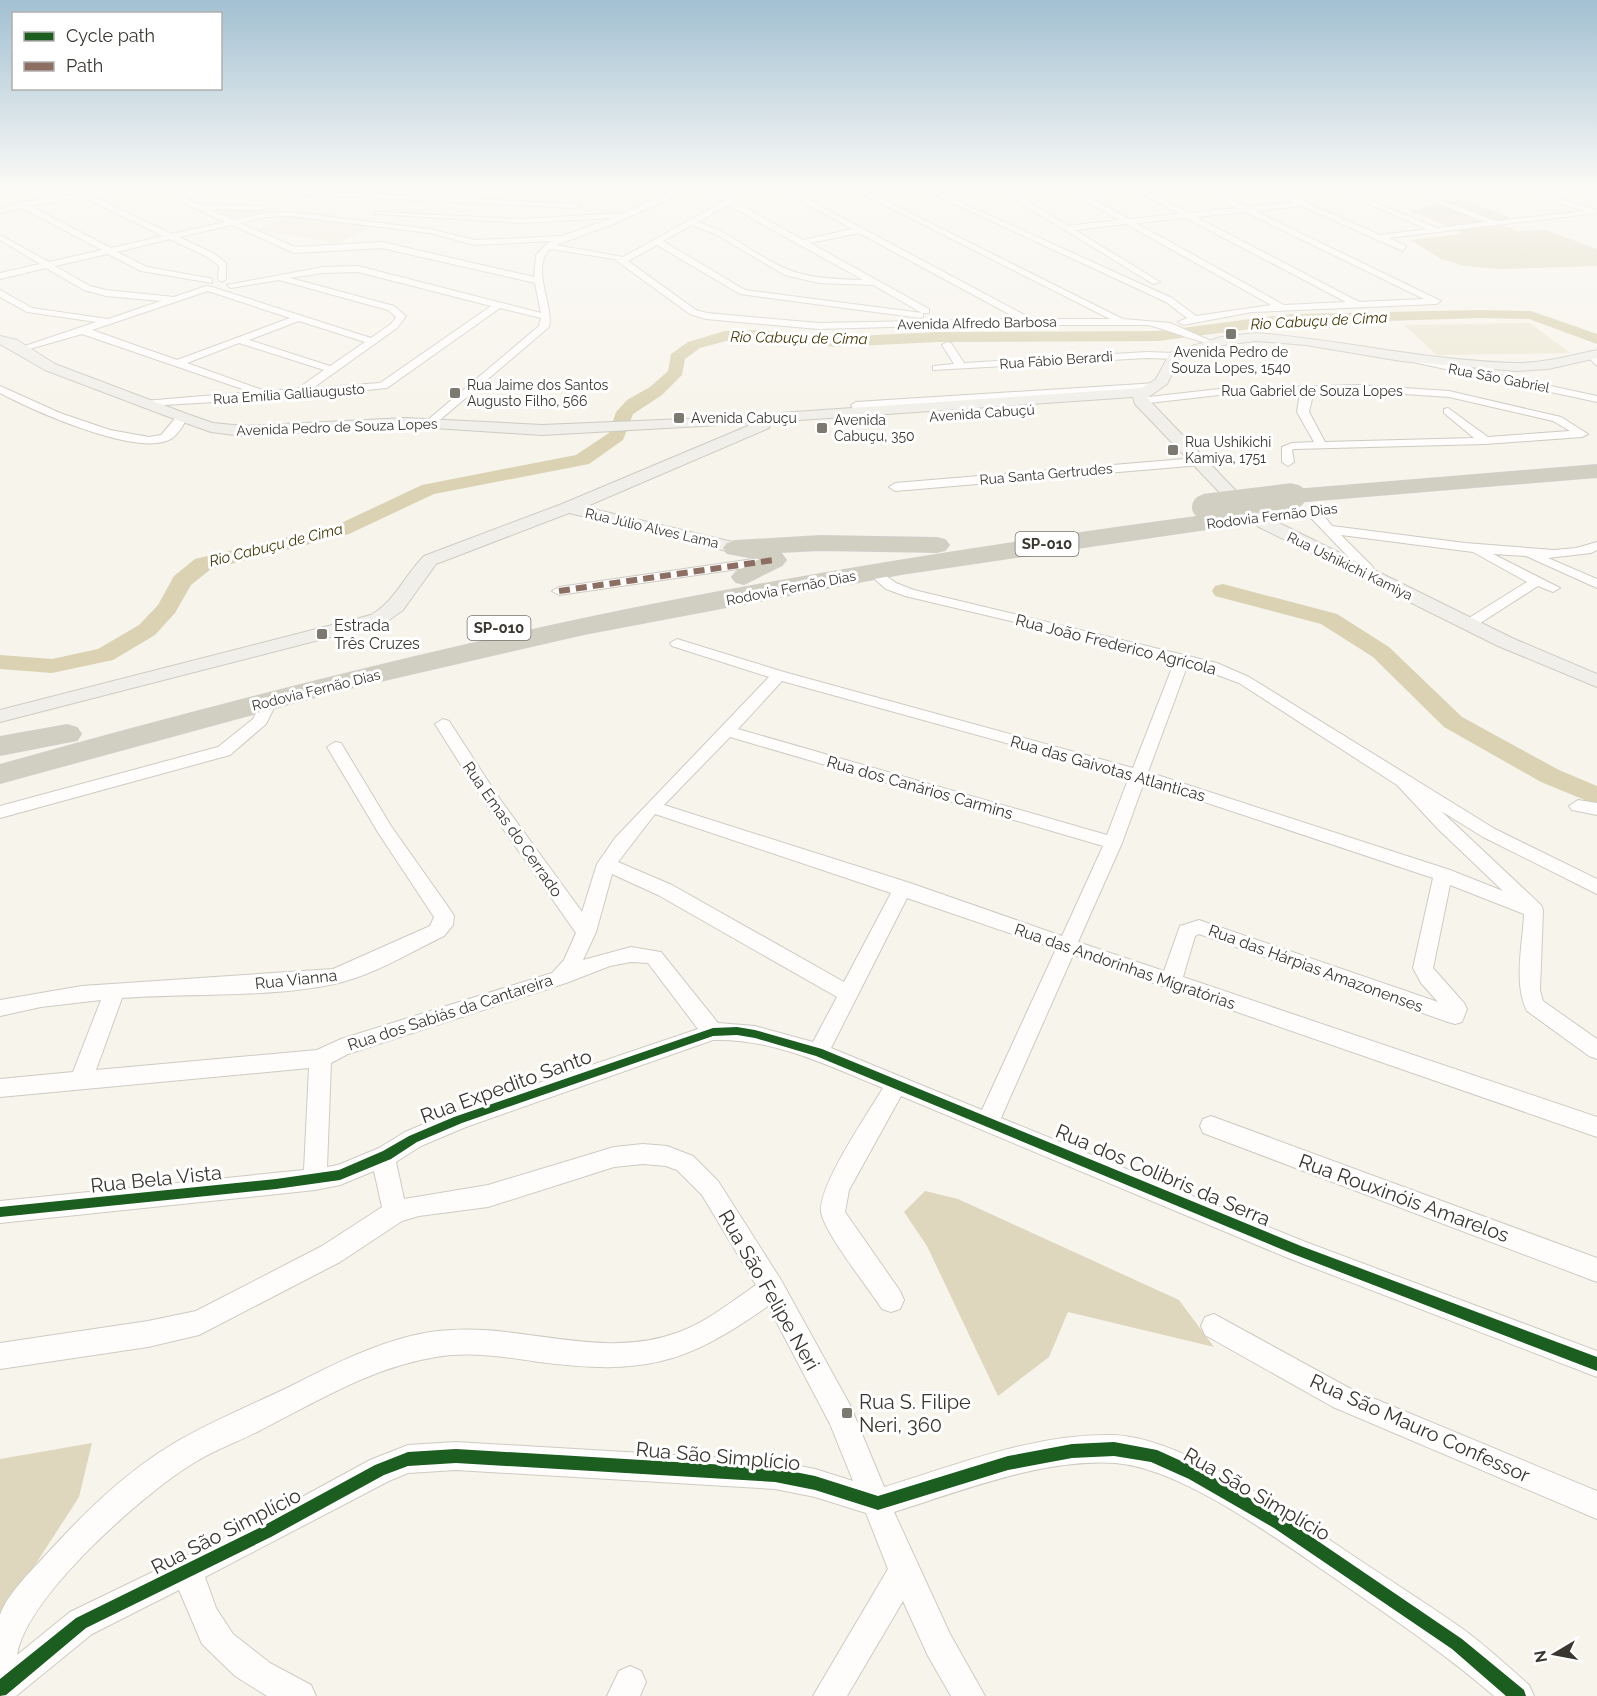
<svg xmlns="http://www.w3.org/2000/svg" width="1597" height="1696" font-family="Raleway,sans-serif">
<rect width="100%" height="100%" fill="#f7f4eb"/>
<g fill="#ede8d5">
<path d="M 217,208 L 334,213 L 329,216 L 269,212 L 231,218 L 210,209 Z"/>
<path d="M 289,216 L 373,226 L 337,243 L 257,230 Z"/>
<path d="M 1530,323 L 1570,353 L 1437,355 L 1404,325 Z"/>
</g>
<g fill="#ded7bd">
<path d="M 1459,199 L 1510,217 L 1500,224 L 1517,231 L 1546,230 L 1597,249 L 1597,266 L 1499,269 L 1465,266 L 1441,259 L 1411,240 L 1461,234 L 1456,229 L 1408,211 Z"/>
<path d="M 925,1191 L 958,1199 L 1179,1300 L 1214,1347 L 1068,1312 L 1049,1357 L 998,1396 L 927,1246 L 904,1212 Z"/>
<path d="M 92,1443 L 79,1497 L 4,1613 L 0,1613 L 0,1459 Z"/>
</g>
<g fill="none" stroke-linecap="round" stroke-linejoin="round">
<g fill="#dad2b2" fill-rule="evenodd">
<path d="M 1481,310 L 1531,311 L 1597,334 L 1597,344 L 1529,319 L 1481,318 L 1290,324 L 1158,341 L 938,342 L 836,347 L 755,340 L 726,341 L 700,348 L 685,359 L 682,375 L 662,395 L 633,414 L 623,440 L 589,464 L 434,494 L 349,534 L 211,569 L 191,585 L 175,613 L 155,635 L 113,660 L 52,673 L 0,669 L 0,655 L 52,659 L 98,649 L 139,625 L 158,605 L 174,576 L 195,559 L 335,526 L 422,485 L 576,455 L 609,433 L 616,412 L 627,400 L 650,387 L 668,371 L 671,354 L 688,342 L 725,331 L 755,330 L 836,337 L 938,332 L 1158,331 L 1290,314 Z"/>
<path d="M 1223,584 L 1337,614 L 1389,647 L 1462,717 L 1559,770 L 1597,786 L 1597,805 L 1541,782 L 1444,727 L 1373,657 L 1321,624 L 1215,596 L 1212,591 L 1215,586 Z"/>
</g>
<defs>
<g id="street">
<path d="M 0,187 L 16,187 L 0,190 Z"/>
<path d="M 129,187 L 146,187 L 92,196 L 172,234 L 225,222 L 178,200 L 186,192 L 227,187 L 576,204 L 580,206 L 576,208 L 226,191 L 191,196 L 187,199 L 200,205 L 262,206 L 266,208 L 262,210 L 210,209 L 233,220 L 265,213 L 290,212 L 430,229 L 475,240 L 562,236 L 613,218 L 521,223 L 375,214 L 379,212 L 521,219 L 624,213 L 668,192 L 696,187 L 611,225 L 556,245 L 623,257 L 724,201 L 701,187 L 718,189 L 741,205 L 803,240 L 852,229 L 776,187 L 785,187 L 1032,319 L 1110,319 L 849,187 L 858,187 L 1123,319 L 1170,323 L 1216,343 C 1210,348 1162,327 1147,325 L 963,325 L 818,329 L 706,319 L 690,314 L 614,259 L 550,249 C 530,268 554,304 549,327 L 434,425 L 424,423 L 539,326 L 541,318 L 500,308 L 387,388 L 297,397 L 148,406 L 143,403 L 144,401 L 251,392 L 82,334 L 19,352 L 19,348 L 96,322 L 27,312 L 0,297 L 0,290 L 32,308 L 108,319 L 161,301 L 106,296 L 84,290 L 46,268 L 0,279 L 0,273 L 40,264 L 0,240 L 0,235 L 49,262 L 102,250 L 22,208 L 0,213 L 0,209 L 21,202 ZM 83,197 L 163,236 L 111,248 L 30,206 ZM 729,204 L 735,209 L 863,280 C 835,279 806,279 780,266 C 752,253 728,231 698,222 ZM 290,216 L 430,233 L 475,245 L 550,241 L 536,255 L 534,277 L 382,242 L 295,247 L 240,223 L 265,217 ZM 232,225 L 294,253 L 382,248 L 535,283 L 541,313 L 358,266 L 323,267 L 227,285 L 231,288 L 279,280 L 388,310 L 396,317 L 391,324 L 371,338 L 212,287 L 206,286 L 174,297 L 106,290 L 90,286 L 55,266 L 108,254 L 141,271 L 212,283 L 212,279 L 209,278 L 147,267 L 117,252 L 170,239 L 209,258 L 219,266 L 218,279 L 222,282 L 226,279 L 226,263 L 215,254 L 179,237 ZM 692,225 L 715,234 L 785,275 L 819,283 L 873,285 L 922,313 L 745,290 L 663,241 ZM 859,233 L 1018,319 L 818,323 L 707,313 L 696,310 L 628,261 L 657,245 L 740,294 L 920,318 L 923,317 L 923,313 L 929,313 L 929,309 L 810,243 ZM 358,272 L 491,306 L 380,383 L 313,388 L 397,328 L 406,316 L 394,306 L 290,278 L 323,273 ZM 208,291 L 290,318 L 177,360 L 92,330 ZM 299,321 L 365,342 L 330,366 L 249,340 ZM 239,343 L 324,370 L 297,389 L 265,391 L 187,363 Z"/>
<path d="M 514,187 L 549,187 L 609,192 L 605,194 Z"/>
<path d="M 918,187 L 927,187 L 1172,298 L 1196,316 L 1271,305 L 1126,224 L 1075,230 L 1160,282 L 1153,284 L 995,187 L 1004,187 L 1068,226 L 1119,220 L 1062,187 L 1070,187 L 1129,219 L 1179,214 L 1130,187 L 1138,187 L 1189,213 L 1237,208 L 1197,187 L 1205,187 L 1247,207 L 1293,202 L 1262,187 L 1271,187 L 1380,235 L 1426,229 L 1330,187 L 1338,187 L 1437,228 L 1485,222 L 1398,187 L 1407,187 L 1496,221 L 1584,211 L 1510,187 L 1519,187 L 1592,208 L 1597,213 L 1388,238 L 1406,246 L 1403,251 L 1301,206 L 1255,211 L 1441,301 L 1436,304 L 1252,312 L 1183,325 L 1178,322 L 1187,318 L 1166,302 ZM 1245,212 L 1424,299 L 1359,302 L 1196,217 ZM 1186,218 L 1346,302 L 1284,305 L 1136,223 Z"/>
<path d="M 947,342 L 951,343 L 964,363 L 1147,352 L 1175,353 L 1180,356 L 1175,359 L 1147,358 L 933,370 L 933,366 L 954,364 L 942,345 Z"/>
<path d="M 1591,352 L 1597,356 L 1597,366 L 1586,355 Z"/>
<path d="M 1403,354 L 1597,396 L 1597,402 L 1399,359 L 1398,357 Z"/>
<path d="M 1157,383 L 1161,384 L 1161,388 L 863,408 L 866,412 L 860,415 L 856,414 L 851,405 L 856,402 Z"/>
<path d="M 1359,385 L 1449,391 L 1561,417 L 1588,434 L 1582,437 L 1485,444 L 1294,449 L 1292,450 L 1294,462 L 1288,466 L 1282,462 L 1282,447 L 1292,443 L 1314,442 L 1297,412 L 1300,393 L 1219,395 L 1140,404 L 1135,401 L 1140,398 L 1219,389 ZM 1359,391 L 1449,397 L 1553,421 L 1570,431 L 1488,437 L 1448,408 L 1444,409 L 1444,413 L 1474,438 L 1325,442 L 1309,412 L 1312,399 L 1311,393 Z"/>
<path d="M 0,386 L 60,413 L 110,430 L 149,437 L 161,435 L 178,415 L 188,417 C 183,425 179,434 171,439 C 138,458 32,410 0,393 Z"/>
<path d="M 1197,458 L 1203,462 L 1201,465 L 895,491 L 889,487 L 895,483 Z"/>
<path d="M 1313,506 L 1317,507 L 1332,526 L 1465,543 L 1554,550 L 1576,548 L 1597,542 L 1597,550 L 1591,553 L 1548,558 L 1597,579 L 1597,588 L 1526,556 L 1493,554 L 1560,588 L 1553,592 L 1538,586 L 1474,627 L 1464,627 L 1462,624 L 1464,621 L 1527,582 L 1473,552 L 1341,535 L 1373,567 L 1370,577 L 1360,577 L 1359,568 L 1311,518 L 1307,510 Z"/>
<path d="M 774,556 L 779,557 L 779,563 L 559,595 L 552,591 L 559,587 Z"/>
<path d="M 875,568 L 896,583 L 914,590 L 1217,663 L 1249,677 L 1495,829 L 1597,879 L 1597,894 L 1483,837 L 1441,811 L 1541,905 L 1543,910 L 1540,990 L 1543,1001 L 1597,1039 L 1597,1059 L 1589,1056 L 1527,1011 C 1513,984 1523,943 1524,914 L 1450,885 L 1433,968 L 1464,1003 L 1467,1009 L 1462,1022 L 1455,1024 L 1448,1022 L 1199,934 L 1195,936 L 1183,977 L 1597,1117 L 1597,1137 L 1073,955 L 1001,1118 L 1303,1241 L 1597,1351 L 1597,1377 L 1288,1258 L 901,1096 L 849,1190 L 845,1212 L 900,1291 L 904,1300 L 900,1309 L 891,1312 L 882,1309 C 870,1290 822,1230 821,1211 C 820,1183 867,1115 883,1088 C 829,1066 773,1038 713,1040 L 466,1127 L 421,1146 L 396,1162 L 404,1199 L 488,1185 L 614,1147 L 643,1144 L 667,1146 L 693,1156 L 718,1181 L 781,1280 L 850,1405 L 884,1487 C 957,1465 1035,1433 1113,1435 C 1182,1437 1288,1512 1346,1551 C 1386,1578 1428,1604 1467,1632 C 1488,1648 1509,1667 1529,1685 L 1534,1696 L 1494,1696 C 1442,1651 1386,1614 1330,1575 C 1274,1537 1181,1468 1115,1463 C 1043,1458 962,1491 894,1512 L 950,1634 L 985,1696 L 951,1696 L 928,1656 L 903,1601 L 847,1696 L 813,1696 L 888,1569 L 866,1513 L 815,1497 L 775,1489 L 456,1470 L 408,1473 L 389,1481 L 205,1577 L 216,1608 L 233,1634 L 270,1663 L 311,1685 L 316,1696 L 267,1696 L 235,1676 L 202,1644 L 179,1590 L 92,1634 L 16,1696 L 0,1696 C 0,1679 0,1628 0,1615 C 7,1595 29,1573 43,1558 C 81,1516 123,1474 171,1445 C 209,1422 252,1405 291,1386 C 336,1363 387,1337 438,1331 C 518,1321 601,1362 679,1332 C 707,1322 732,1301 756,1285 L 702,1195 L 677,1170 L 666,1166 L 643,1164 L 614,1167 L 488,1207 L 419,1216 L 402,1221 L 340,1262 L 199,1335 L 148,1347 L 0,1369 L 0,1343 L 148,1321 L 196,1311 L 322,1246 L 382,1207 L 374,1171 L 340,1185 L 315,1190 L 0,1223 L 0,1201 L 304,1170 L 309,1068 L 0,1097 L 0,1079 L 73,1072 L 101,1000 L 41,1007 L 0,1016 L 0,1000 L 82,986 L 333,969 L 430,926 L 434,917 L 379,834 L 327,747 L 335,742 L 341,743 L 391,826 L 451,911 L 454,916 L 453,925 L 444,936 C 409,953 372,976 334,984 C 270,998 188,993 122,998 L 96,1070 L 317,1050 L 341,1039 L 552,973 L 564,960 L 576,933 L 485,803 L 435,724 L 443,719 L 449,721 L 497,795 L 582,912 L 597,864 L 615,838 L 769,677 L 672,646 L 670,643 L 677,639 L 784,672 L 1133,768 L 1175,660 L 905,596 L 886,589 L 870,575 L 868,572 ZM 1188,664 L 1239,683 L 1397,785 L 1438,829 L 1503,891 L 1450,870 L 1148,772 ZM 782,681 L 1129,777 L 1107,835 L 738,729 ZM 730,737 L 1103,846 L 1062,936 L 910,883 L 664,805 ZM 1144,782 L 1433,878 L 1413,968 L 1421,983 L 1438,1002 L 1199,920 L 1180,926 L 1164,971 L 1078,942 L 1122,843 ZM 655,814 L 891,893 L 844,982 L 672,885 L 618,862 ZM 612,874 L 658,895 L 837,997 L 813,1042 L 755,1026 L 718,1023 L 661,952 L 631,947 L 583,960 L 596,932 ZM 907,898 L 1056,949 L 982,1110 L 831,1048 ZM 631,962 L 648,963 L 698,1029 L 450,1113 L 405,1132 L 379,1148 L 338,1165 L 327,1167 L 331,1063 L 348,1054 L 566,983 L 610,966 ZM 768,1306 L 830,1424 L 853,1481 L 815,1469 L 775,1461 L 456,1442 L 408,1445 L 370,1460 L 256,1522 L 70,1612 L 17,1655 C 26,1597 142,1495 192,1464 C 212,1451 235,1443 257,1432 C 314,1403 372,1367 436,1357 C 469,1351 506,1357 539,1362 C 641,1375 684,1366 768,1306 Z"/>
<path d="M 269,697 L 277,702 L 266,724 L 230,755 L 0,818 L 0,806 L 218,747 L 253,719 L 263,699 Z"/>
<path d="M 1578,800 L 1597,803 L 1597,815 L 1572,810 L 1569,806 Z"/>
<path d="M 1211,1116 L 1597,1258 L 1597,1282 L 1203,1133 L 1200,1126 L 1203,1119 Z"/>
<path d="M 1214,1314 L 1351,1389 L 1597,1491 L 1597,1519 L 1333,1407 L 1205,1335 L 1201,1326 L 1205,1317 Z"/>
<path d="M 630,1666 L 641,1671 L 646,1682 L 640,1696 L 607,1696 L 619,1671 Z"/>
</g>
<path id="secondary" d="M 1256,333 C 1343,340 1428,361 1516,363 C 1543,363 1570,356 1597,350 L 1597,358 L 1548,369 L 1516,371 L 1401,361 L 1306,345 L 1256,341 L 1223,345 L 1180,359 L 1167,384 L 1147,398 L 1238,493 L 1271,519 L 1512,638 L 1597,674 L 1597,687 L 1498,646 L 1259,527 L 1226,499 L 1135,404 L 1133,397 L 770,422 L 769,428 L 585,507 L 741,544 L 744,548 L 741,552 L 735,553 L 569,513 L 436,564 L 403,610 L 385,623 L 0,722 L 0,710 L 371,615 C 396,600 404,576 424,556 L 562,504 L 755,423 L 542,435 L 405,426 L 243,436 L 211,432 L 177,420 L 45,370 L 0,344 L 0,336 L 17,340 L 55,364 L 187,414 L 213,423 L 243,426 L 405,418 L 542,425 L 709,418 L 1142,388 L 1156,379 L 1170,353 L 1221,337 Z"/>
<g id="highway">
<path d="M 1597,465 L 1597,477 L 1294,502 L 1286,501 L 1283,496 L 1286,491 L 1294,490 Z"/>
<path d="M 1219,514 L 1227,516 L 1230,521 L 1227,526 L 901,574 L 584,634 L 337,691 L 0,783 L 0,765 C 193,711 387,661 583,619 C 793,575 1006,542 1219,514 Z"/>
<path d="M 820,536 L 937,538 L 945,540 L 949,545 L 945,550 L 937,552 L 820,550 L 780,552 L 786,560 L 782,565 L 744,584 L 736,582 L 732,577 L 736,572 L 759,559 L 727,553 L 723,548 L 727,543 L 735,541 Z"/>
<path d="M 67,725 L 77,728 L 81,734 L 77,740 L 0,755 L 0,737 Z"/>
</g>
</defs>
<use href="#street" stroke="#cdcbc3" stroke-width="2"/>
<use href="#secondary" stroke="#cdcbc3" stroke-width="2"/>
<use href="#highway" stroke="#d0cfca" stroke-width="2"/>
<use href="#street" fill="#fefdfc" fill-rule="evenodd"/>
<use href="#secondary" fill="#f0efea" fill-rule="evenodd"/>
<use href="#highway" fill="#d1cec2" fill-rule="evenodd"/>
<defs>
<path id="highway-bridge" d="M 1204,507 L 1294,496"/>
</defs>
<use href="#highway-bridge" stroke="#d0cfca" stroke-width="26" stroke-linecap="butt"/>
<use href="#highway-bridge" stroke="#d1cec2" stroke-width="24"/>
<path stroke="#8d6e63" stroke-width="6" stroke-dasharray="11 6" stroke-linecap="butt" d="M 559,591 L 774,560"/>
<defs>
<g id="cycleway">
<path d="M 737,1027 L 755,1030 L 822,1049 L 1301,1246 L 1597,1357 L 1597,1371 L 1293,1254 L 816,1056 L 755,1038 L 737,1035 L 713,1036 L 462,1123 L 417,1142 L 391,1159 L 340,1180 L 276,1189 L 0,1217 L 0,1207 L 276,1179 L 339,1170 L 383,1151 L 409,1136 L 454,1117 L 713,1028 Z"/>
<path d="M 1114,1442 L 1157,1450 L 1199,1469 L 1284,1518 L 1462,1639 L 1524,1690 L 1526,1696 L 1506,1696 L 1452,1649 L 1274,1528 L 1189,1479 L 1151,1462 L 1114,1456 L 1072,1458 L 1008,1470 L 878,1510 L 815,1490 L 775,1482 L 456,1463 L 408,1466 L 384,1475 L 271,1537 L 86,1628 L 6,1695 L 0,1696 L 0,1679 L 76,1618 L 261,1527 L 375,1465 L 408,1452 L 456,1449 L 775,1468 L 815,1476 L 878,1496 L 1008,1456 L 1072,1444 Z"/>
</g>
</defs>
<use href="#cycleway" stroke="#fff" stroke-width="4"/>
<use href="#cycleway" fill="#1b5e20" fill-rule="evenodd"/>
</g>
<linearGradient id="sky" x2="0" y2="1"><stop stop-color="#a2c0d2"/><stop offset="0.44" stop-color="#fbfaf6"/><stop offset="1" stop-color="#fbfaf6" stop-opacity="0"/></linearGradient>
<rect width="1597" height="424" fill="url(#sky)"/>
<g fill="#7c7971" stroke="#fff" stroke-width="2">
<rect x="1225" y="328" width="12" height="12" rx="3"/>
<rect x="449" y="387" width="12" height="12" rx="3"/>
<rect x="673" y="412" width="12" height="12" rx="3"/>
<rect x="816" y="422" width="12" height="12" rx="3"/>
<rect x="1167" y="444" width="12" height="12" rx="3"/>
<rect x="316" y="628" width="12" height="12" rx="3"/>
<rect x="841" y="1407" width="12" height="12" rx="3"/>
</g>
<g text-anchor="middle" stroke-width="6" stroke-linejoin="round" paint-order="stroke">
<g font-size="14" fill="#393730" stroke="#fff">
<text transform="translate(977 323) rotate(-1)" y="5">Avenida Alfredo Barbosa</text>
<text transform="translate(1056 360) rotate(-4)" y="5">Rua Fábio Berardi</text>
<text transform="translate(1499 378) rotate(11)" y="5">Rua São Gabriel</text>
<text x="1312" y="396">Rua Gabriel de Souza Lopes</text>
<text transform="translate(289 394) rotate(-4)" y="5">Rua Emília Galliaugusto</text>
<text transform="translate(982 413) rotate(-4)" y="5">Avenida Cabuçú</text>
<text transform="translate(337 427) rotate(-2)" y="5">Avenida Pedro de Souza Lopes</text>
<text transform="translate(1046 474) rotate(-5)" y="5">Rua Santa Gertrudes</text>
<text transform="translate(1272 516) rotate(-7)" y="5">Rodovia Fernão Dias</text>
<text transform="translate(652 528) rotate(13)" y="5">Rua Júlio Alves Lama</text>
<text transform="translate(1350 566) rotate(26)" y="5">Rua Ushikichi Kamiya</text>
<text transform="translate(791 588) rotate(-11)" y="5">Rodovia Fernão Dias</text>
<text transform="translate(316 690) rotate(-14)" y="5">Rodovia Fernão Dias</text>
</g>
<g font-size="14" fill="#393730" stroke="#fff" text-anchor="start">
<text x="1231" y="357" text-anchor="middle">Avenida Pedro de<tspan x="1231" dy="16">Souza Lopes, 1540</tspan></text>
<text x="467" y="390">Rua Jaime dos Santos<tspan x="467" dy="16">Augusto Filho, 566</tspan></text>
<text x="691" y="423">Avenida Cabuçu</text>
<text x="834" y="425">Avenida<tspan x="834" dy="16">Cabuçu, 350</tspan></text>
<text x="1185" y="447">Rua Ushikichi<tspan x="1185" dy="16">Kamiya, 1751</tspan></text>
</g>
<g font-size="15" font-style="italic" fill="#443804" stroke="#fff">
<text transform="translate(1319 321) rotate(-3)" y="5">Rio Cabuçu de Cima</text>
<text transform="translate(799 338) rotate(1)" y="5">Rio Cabuçu de Cima</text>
<text transform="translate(276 545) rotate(-14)" y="5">Rio Cabuçu de Cima</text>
</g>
<g fill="#fff" stroke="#74736e" stroke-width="1.5">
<rect x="1015.5" y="532" width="63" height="24" rx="4.5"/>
<rect x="467.5" y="616" width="63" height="24" rx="4.5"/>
</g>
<g font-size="15" font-weight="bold" fill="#393730">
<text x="1047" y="549">SP-010</text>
<text x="499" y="633">SP-010</text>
</g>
<g font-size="16" fill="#393730" stroke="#fff" text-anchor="start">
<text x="334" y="631">Estrada<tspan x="334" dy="18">Três Cruzes</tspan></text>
</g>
<g font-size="16" fill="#393730" stroke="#fff">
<text transform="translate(1116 644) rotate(14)" y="6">Rua João Frederico Agrícola</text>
<text transform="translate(1108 768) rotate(16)" y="6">Rua das Gaivotas Atlanticas</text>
<text transform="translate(920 787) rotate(16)" y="6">Rua dos Canários Carmins</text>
<text transform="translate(513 829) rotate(55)" y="6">Rua Emas do Cerrado</text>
<text transform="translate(1125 966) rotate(19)" y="6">Rua das Andorinhas Migratórias</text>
<text transform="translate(1316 968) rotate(20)" y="6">Rua das Hárpias Amazonenses</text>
<text transform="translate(296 979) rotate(-6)" y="6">Rua Vianna</text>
<text transform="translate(450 1012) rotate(-18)" y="6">Rua dos Sabiás da Cantareira</text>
</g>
<g font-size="20" fill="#393730" stroke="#fff">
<text transform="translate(506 1086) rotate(-20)" y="7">Rua Expedito Santo</text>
<text transform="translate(1163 1175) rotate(23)" y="7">Rua dos Colibris da Serra</text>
<text transform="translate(156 1179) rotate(-6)" y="7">Rua Bela Vista</text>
<text transform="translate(1404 1198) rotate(20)" y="7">Rua Rouxinóis Amarelos</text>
<text transform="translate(769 1290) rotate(60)" y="7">Rua São Felipe Neri</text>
<text transform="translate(1420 1428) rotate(24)" y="7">Rua São Mauro Confessor</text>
<text transform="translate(718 1456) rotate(5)" y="7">Rua São Simplício</text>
<text transform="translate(1257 1494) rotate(30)" y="7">Rua São Simplício</text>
<text transform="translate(226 1531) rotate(-27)" y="7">Rua São Simplício</text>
</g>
<g font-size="20" fill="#393730" stroke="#fff" text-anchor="start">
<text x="859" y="1409">Rua S. Filipe<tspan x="859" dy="23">Neri, 360</tspan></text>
</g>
</g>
<rect x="12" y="12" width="210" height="78" fill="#ffffff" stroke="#b0afac" stroke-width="1.5"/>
<rect x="24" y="32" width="30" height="9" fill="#1b5e20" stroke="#b0afac" stroke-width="1.5"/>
<text x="66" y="42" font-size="18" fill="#393730">Cycle path</text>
<rect x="24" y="62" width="30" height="9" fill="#8d6e63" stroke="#b0afac" stroke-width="1.5"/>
<text x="66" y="72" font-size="18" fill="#393730">Path</text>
<g transform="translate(1555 1654) rotate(260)" stroke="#ffffff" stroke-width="4.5" paint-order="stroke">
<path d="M0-4.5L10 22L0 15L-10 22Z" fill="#393730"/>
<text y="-9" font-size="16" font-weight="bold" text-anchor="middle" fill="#393730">N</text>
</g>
</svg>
